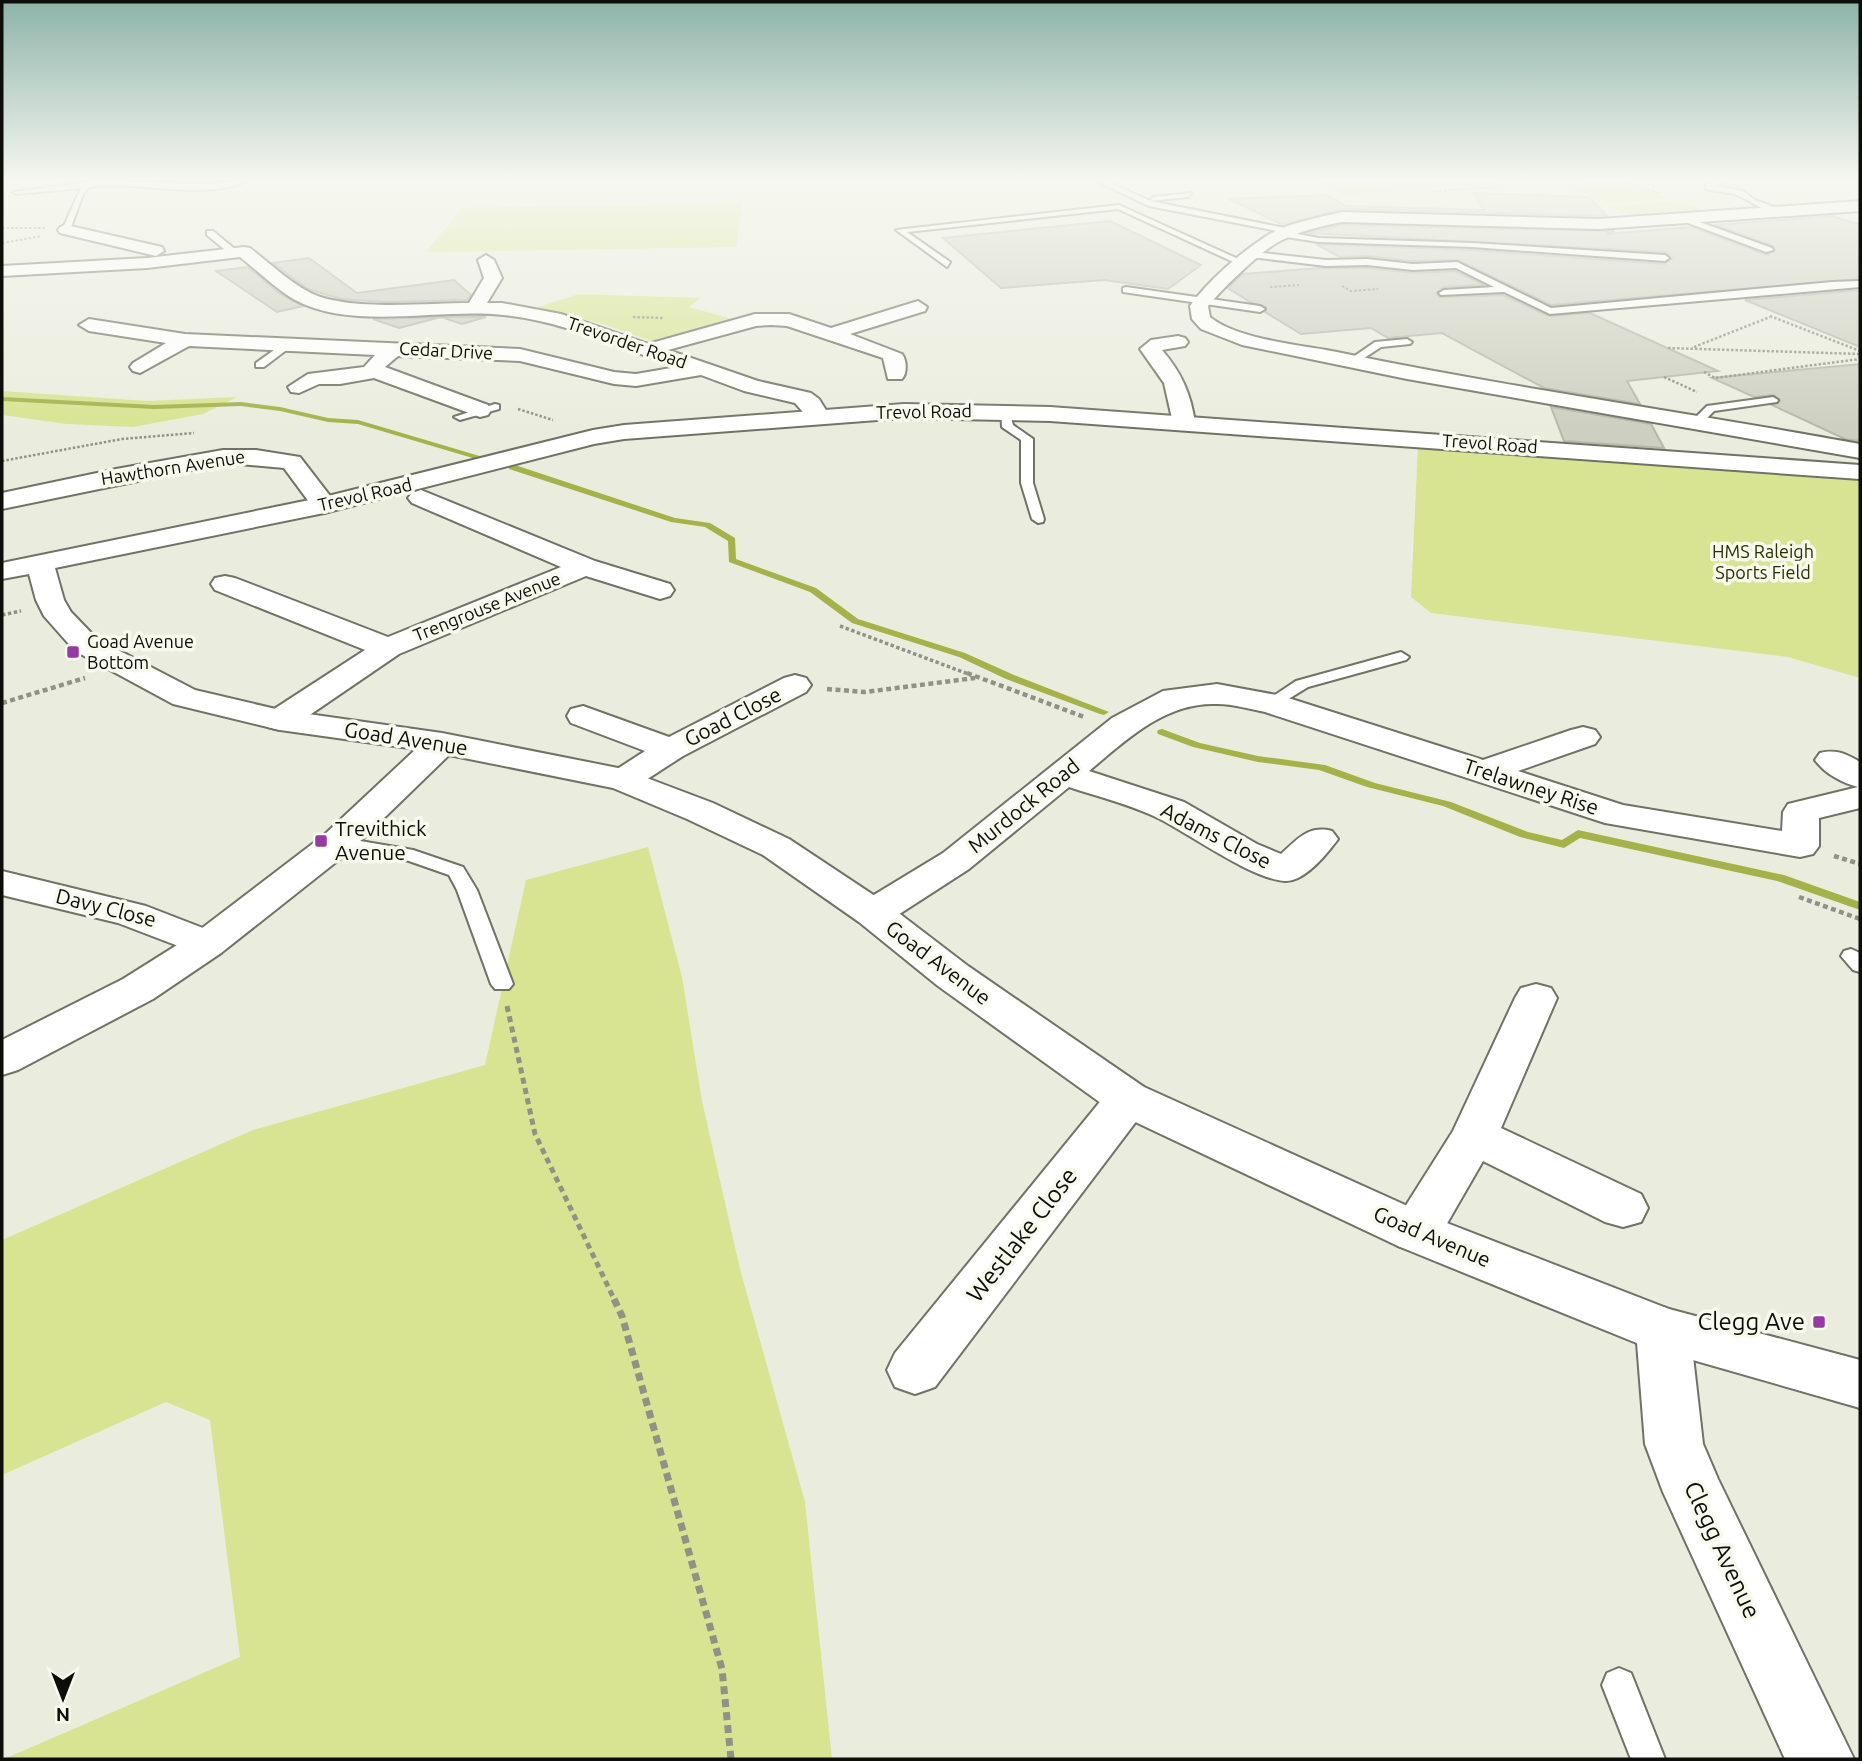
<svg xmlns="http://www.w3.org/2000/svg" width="1862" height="1761" font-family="Ubuntu,sans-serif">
<rect width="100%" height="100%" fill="#eaedde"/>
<g fill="#d8e492">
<path d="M 1313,181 L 1529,181 L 1345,195 Z"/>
<path d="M 1619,181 L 1668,198 L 1609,203 L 1561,185 Z"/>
<path d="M 1678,201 L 1706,211 L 1634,216 L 1608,207 Z"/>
<path d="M 743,203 L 736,247 L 426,252 L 462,208 Z"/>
<path d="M 579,294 L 701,298 L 689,307 L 739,321 L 657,343 L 606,325 L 536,308 Z"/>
<path d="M 2,391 L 147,401 L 237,397 L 203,414 L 133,427 L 67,424 L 2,415 Z"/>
<path d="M 1418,445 L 1860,479 L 1860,678 L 1788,657 L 1431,613 L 1411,597 Z"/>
<path d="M 648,847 L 682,977 L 702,1101 L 740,1269 L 805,1502 L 832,1759 L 4,1759 L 240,1657 L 210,1420 L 166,1402 L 2,1475 L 2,1240 L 253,1130 L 485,1065 L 526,880 Z"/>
</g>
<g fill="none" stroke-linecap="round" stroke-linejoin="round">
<g fill="#a5b24a" fill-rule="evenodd">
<path d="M 2,397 L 154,405 L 241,402 L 280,407 L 328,418 L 358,420 L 483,457 L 476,459 L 358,424 L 328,422 L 280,411 L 241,406 L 154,409 L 2,401 Z"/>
<path d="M 509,465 L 515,465 L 675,518 L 710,523 L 735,538 L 736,559 L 816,588 L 858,619 L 965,653 L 1014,675 L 1109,712 L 1104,715 L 1100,714 L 1006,679 L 959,657 L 852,623 L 810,592 L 729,562 L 728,541 L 705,527 L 671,522 L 509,469 Z"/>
<path d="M 1162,729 L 1200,743 L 1258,756 L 1325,765 L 1375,783 L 1451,802 L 1528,832 L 1562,840 L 1578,830 L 1784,875 L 1860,902 L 1860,910 L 1777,881 L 1580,838 L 1564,848 L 1520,837 L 1443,806 L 1367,787 L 1319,770 L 1258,762 L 1193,747 L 1158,734 L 1157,732 L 1158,730 Z"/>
</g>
</g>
<g fill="#cdd0c1" stroke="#b5b8aa" stroke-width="2">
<path d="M 1473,193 L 1589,197 L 1607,216 L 1342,209 L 1283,225 L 1229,199 L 1327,195 L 1346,206 L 1484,210 Z"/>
<path d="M 1833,216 L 1860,225 L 1860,279 L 1551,305 L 1458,260 L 1413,261 L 1367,256 L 1340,257 L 1316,244 L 1472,250 L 1665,264 L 1672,258 L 1665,252 L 1307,233 L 1342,225 L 1614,231 L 1606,234 L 1691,227 L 1767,255 L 1775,251 L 1773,246 L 1715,225 Z"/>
<path d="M 1110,221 L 1201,265 L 1168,289 L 1104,280 L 1001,288 L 943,238 Z"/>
<path d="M 309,258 L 357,293 L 454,280 L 471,295 L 467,300 L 385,302 L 341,299 L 308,289 L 273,263 Z"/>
<path d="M 248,267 L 279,293 L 303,306 L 277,312 L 216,271 Z"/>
<path d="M 1321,268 L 1367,268 L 1413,273 L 1455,271 L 1484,285 L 1444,287 L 1436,293 L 1439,297 L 1503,295 L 1549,316 L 1590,313 L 1718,371 L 1627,381 L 1640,404 L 1544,388 L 1442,333 L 1388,338 L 1371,328 L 1301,334 L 1265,312 L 1266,307 L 1250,302 L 1228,288 L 1242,274 Z"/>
<path d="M 1860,290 L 1860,347 L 1745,300 Z"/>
<path d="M 441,317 L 399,328 L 373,319 L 452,317 L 486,317 L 462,324 Z"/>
<path d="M 1860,364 L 1860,441 L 1845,439 L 1772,405 L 1780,401 L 1774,395 L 1754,397 L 1712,378 Z"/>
<path d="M 1551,407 L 1651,424 L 1664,448 L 1564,441 Z"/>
</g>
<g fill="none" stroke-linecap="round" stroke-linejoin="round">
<defs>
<g id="service">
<path d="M 98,181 L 206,184 L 248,181 C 203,201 139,180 89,187 L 83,194 L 70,230 L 66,232 L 62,230 L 81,188 L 17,194 L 13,192 Z"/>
<path d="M 1096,181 L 1106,181 L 1150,201 L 1153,197 L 1191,193 L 1188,197 L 1150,201 L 1290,229 L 1294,231 L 1292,233 L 1319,238 L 1472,243 L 1665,255 L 1669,258 L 1665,261 L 1472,247 L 1319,242 L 1280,236 L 1282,232 L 1149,206 Z"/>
<path d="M 1714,181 L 1721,183 L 1716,186 L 1743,191 L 1755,200 L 1785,211 C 1769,218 1749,198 1734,194 C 1725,192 1716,191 1706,189 L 1706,185 Z"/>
<path d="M 1119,205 L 1247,263 L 1240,265 L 1118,209 L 907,232 L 950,262 L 947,267 L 896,230 Z"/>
<path d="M 1683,216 L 1772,248 L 1773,250 L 1766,252 L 1680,220 Z"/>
<path d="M 207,231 L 213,231 L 236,250 L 236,254 L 230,254 L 207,235 Z"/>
<path d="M 1253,252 L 1326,260 L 1367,259 L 1413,264 L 1457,262 L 1551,308 L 1832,282 L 1860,281 L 1860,287 L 1550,314 L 1504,292 L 1441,295 L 1439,293 L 1444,290 L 1494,287 L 1456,268 L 1413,270 L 1367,265 L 1326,266 L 1250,257 Z"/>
<path d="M 1126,287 L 1260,306 L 1265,309 L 1260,312 L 1123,292 L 1123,288 Z"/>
<path d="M 1407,339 L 1412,342 L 1410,344 L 1381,347 L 1355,364 L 1346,362 L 1375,342 Z"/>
<path d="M 284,343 L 293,345 L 264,367 L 256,367 L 256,363 Z"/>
<path d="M 1773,397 L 1778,400 L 1777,402 L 1714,411 L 1702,423 L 1692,421 L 1707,406 Z"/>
<path d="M 495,404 L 499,405 L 499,409 L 460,420 L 454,417 Z"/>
<path d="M 1001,410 L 1009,410 L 1013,425 L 1033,439 L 1033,483 L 1044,519 L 1043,522 L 1038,523 L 1032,519 L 1021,483 L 1021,440 L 1002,427 Z"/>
<path d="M 1401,652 L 1409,657 L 1406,660 L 1308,687 L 1277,706 L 1265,706 L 1263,703 L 1296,681 Z"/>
<path d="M 337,837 L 413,850 L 463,867 L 477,890 L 513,984 L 509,989 L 495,989 L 491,984 L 457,890 L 449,875 L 409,861 L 330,847 L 328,843 Z"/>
<path d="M 1851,949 L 1860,953 L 1860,972 L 1853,970 L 1841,956 L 1844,951 Z"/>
<path d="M 1619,1668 L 1631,1673 L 1665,1759 L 1631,1759 L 1602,1685 L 1607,1673 Z"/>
</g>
<g id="minor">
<path d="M 1860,201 L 1860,211 L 1599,229 L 1342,222 C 1321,226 1297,232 1278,242 C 1259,253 1222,289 1208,306 L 1210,317 C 1238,340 1302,345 1337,352 C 1510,388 1686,412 1860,444 L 1860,458 L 1407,379 L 1242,345 L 1201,329 L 1192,319 L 1190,306 C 1207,282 1240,253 1265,237 C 1286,223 1318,218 1342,212 L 1599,219 Z"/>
<path d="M 66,225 L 162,247 L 164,251 L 156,256 L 60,233 L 58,230 L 60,227 Z"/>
<path d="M 244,247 L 250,248 C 268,262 287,280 307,291 C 342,312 426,303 469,303 L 484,278 L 478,260 L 486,255 L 494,260 L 502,278 L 487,303 L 502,303 L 561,314 L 648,344 L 755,314 L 789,314 L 831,328 L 918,301 L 927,307 L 925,311 L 850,334 L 902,354 C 907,361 907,373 902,379 L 888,379 L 883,358 L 787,326 L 771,325 L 756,326 L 668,350 L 758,381 L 811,393 L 819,399 L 829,415 L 826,420 L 810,420 L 795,403 L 744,391 L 701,375 L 636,386 L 614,384 L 520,361 L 398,356 L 385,367 L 488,405 L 491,410 L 488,415 L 480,417 L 374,378 L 340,384 L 319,384 L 299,393 L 291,392 L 288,387 L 308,374 L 364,367 L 375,355 L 189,346 L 140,373 L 133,371 L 130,367 L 133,363 L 166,343 L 89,331 L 79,325 L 89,319 L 185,334 L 520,349 L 614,372 L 636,374 L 677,367 C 621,348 563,321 503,315 C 439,308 353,331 295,300 C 276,289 258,271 240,257 L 147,268 L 2,276 L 2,266 L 147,258 Z"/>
<path d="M 1178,336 L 1185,338 L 1188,342 L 1185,346 L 1162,350 C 1181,372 1191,394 1195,423 L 1192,428 L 1176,428 L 1173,423 L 1164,383 L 1140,349 L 1151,340 Z"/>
<path d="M 223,450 L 256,450 L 300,457 L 337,505 L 333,510 L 324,513 L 315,510 L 284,468 L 239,464 L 206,467 L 2,509 L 2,493 L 116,469 Z"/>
<path d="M 421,490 L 595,561 L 670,584 L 674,590 L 670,596 L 660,599 L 586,576 L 399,654 L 292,727 L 280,730 L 268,727 L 264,720 L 268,713 L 365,650 L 215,590 L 211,584 L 215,578 L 225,576 L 235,578 L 388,637 L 561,567 L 412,503 L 408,498 L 412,493 Z"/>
<path d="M 795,675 L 806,678 L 811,685 L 806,692 L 683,756 L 635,787 L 623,791 L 611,787 L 605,780 L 611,773 L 645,751 L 571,723 L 567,716 L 571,709 L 583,706 L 669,737 L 784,678 Z"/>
<path d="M 1217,684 L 1282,696 L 1483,760 L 1571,730 L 1583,727 L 1595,730 L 1600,737 L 1595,744 L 1518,771 L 1623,805 L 1782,831 L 1783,812 L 1788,804 L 1858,787 C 1842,783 1824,773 1815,760 L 1820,753 C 1837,749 1846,754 1860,762 L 1860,808 L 1819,818 L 1819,846 L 1813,854 L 1800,857 L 1605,823 L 1265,712 C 1250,709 1233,704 1217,704 C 1165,702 1126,740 1089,771 L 1184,802 L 1257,844 L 1281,854 C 1298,839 1308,825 1332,831 L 1338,839 C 1327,854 1304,882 1285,881 C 1252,879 1191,835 1160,819 C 1132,805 1099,797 1069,787 L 969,869 L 887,922 L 873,925 L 859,922 L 853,913 L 859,904 L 943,853 L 1112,718 L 1163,691 Z"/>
<path d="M 2,871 L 146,906 L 221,935 L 227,944 L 221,953 L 207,957 L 118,923 L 2,895 Z"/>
<path d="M 1536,984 L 1551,988 L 1557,998 L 1501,1128 L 1641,1194 L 1648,1208 L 1641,1222 L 1623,1227 L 1605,1222 L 1483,1161 L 1434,1246 L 1416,1252 L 1398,1246 L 1391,1232 L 1398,1218 L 1453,1131 L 1515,998 L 1521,988 Z"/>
<path d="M 1128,1082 L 1144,1087 L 1151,1099 L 1144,1111 L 935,1387 L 915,1394 L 895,1387 L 887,1370 L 895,1353 L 1112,1087 Z"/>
<path d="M 1663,1307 L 1682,1314 L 1690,1330 L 1703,1444 L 1718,1479 L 1854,1759 L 1785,1759 L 1663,1492 L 1645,1444 L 1636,1330 L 1644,1314 Z"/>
</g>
<path id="tertiary" d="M 904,404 L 1050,407 L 1860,465 L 1860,479 L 1050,421 L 904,418 L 624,439 L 594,444 L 324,513 L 55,568 L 64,600 L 71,612 L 97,639 L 195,690 L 280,710 L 442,733 L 623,769 L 713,803 L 789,839 L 887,904 L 968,966 L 1144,1087 L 1434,1218 L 1669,1309 L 1860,1360 L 1860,1408 L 1644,1346 L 1398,1246 L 1112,1111 L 938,986 L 859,922 L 763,855 L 687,819 L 613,788 L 449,755 L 350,851 L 221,953 L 153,999 L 18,1070 L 2,1075 L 2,1040 L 123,979 L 193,935 L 324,835 L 416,749 L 280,730 L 173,704 L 75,651 L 44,616 L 36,600 L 29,574 L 2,579 L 2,563 L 324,497 L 593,430 L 624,425 Z"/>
</defs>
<use href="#service" stroke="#6f7265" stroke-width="4"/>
<use href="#minor" stroke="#6f7265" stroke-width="4"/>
<use href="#tertiary" stroke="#6f7265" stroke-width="4"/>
<g stroke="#909287" stroke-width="2" stroke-dasharray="2.5 2" stroke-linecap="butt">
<path d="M 1622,181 L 1658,193"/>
<path d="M 1426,192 L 1509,186"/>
<path d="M 2,228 L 45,228"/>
<path d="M 2,243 L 42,236"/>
<path d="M 1342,286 L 1351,291 L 1378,289"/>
<path d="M 1270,287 L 1299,285"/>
</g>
<g stroke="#909287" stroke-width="2.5" stroke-dasharray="2.5 2" stroke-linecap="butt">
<path d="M 1770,316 L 1860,351"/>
<path d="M 633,317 L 663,318"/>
<path d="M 1694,347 L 1770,317"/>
<path d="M 1668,348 L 1860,354"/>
<path d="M 1704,372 L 1715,378 L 1860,359"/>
<path d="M 1664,377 L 1697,392"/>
<path d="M 518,409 L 553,420"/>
<path d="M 2,461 L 122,439 L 194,433"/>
</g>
<g stroke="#909287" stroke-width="3.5" stroke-dasharray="3.5 2.5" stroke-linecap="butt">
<path d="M 2,615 L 21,611"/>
<path d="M 840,626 L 971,675"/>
</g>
<g stroke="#909287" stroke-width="4.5" stroke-dasharray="5 3.5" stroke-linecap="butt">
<path d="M 967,673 L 1084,717"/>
<path d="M 827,689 L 865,692 L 975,678"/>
<path d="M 2,703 L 85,678"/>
<path d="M 1834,856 L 1860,864"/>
<path d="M 1799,897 L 1860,919"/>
</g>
<path stroke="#909287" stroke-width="5" stroke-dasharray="6 4.5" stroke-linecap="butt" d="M 507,1006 L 535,1134 L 615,1301"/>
<path stroke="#909287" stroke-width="7" stroke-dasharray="8 5" stroke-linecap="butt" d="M 614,1299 L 622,1316 L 722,1669 L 731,1759"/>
<use href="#service" fill="#fff" fill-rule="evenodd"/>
<use href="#minor" fill="#fff" fill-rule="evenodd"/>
<use href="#tertiary" fill="#fff" fill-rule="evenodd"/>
</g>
<linearGradient id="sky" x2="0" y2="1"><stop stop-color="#8db3a9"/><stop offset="0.42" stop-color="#f6f7f0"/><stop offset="1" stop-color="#f6f7f0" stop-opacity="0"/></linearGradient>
<rect width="1862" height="428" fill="url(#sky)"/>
<g fill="#9639a3" stroke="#f7faec" stroke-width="2.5">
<rect x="66" y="645" width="14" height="14" rx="3.5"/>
<rect x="314" y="834" width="14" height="14" rx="3.5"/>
<rect x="1812" y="1315" width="14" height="14" rx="3.5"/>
</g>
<g text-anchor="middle" stroke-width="7" stroke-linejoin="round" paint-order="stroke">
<g font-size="18" fill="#0d0e09" stroke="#f7faec">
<text transform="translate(627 343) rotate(19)" y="6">Trevorder Road</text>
<text transform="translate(446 351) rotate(3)" y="6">Cedar Drive</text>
<text transform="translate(924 412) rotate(-1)" y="6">Trevol Road</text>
<text transform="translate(1490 444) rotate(4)" y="6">Trevol Road</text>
<text transform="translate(173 468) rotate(-9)" y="6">Hawthorn Avenue</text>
<text transform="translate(365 495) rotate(-13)" y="6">Trevol Road</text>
<text transform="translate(487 607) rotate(-22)" y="6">Trengrouse Avenue</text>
</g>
<g font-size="18" fill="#2b2f03" stroke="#f7faec">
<text x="1763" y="558">HMS Raleigh<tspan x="1763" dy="21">Sports Field</tspan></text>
</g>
<g font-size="18" fill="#0d0e09" stroke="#f7faec" text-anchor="start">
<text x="87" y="648">Goad Avenue<tspan x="87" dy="21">Bottom</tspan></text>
</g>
<g font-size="21" fill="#0d0e09" stroke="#f7faec">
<text transform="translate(733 717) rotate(-27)" y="7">Goad Close</text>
<text transform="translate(406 739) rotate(9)" y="7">Goad Avenue</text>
<text transform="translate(1531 787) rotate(18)" y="7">Trelawney Rise</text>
<text transform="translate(1024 806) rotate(-39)" y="7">Murdock Road</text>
<text transform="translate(1216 836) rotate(27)" y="7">Adams Close</text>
<text transform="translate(106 908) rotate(14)" y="7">Davy Close</text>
<text transform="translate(938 963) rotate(37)" y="7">Goad Avenue</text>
<text transform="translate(1432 1237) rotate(23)" y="7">Goad Avenue</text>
</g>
<g font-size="21" fill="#0d0e09" stroke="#f7faec" text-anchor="start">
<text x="335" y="836">Trevithick<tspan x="335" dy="24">Avenue</tspan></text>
</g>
<g font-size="24" fill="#0d0e09" stroke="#f7faec">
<text transform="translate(1022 1235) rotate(-52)" y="8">Westlake Close</text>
<text transform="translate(1722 1550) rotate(65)" y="8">Clegg Avenue</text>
</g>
<g font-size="24" fill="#0d0e09" stroke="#f7faec" text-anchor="end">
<text x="1805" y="1330">Clegg Ave</text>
</g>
</g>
<rect width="1862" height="1761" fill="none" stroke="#0d0e09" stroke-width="7"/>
<g transform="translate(63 1698) rotate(180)" stroke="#f7faec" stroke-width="5" paint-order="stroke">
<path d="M0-5L12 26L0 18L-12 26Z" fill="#0d0e09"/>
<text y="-10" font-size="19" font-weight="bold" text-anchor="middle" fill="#0d0e09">N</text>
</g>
</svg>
